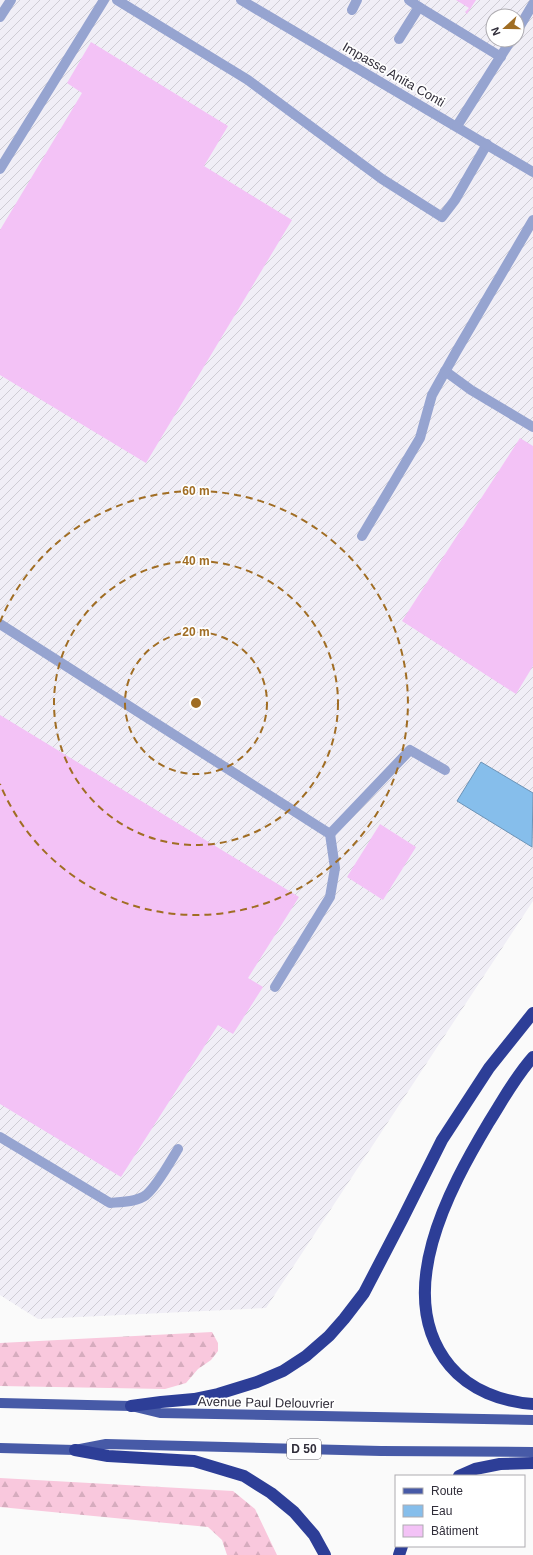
<svg xmlns="http://www.w3.org/2000/svg" width="533" height="1555" font-family="Arial,sans-serif">
<defs>
<pattern id="industrial-furrows" width="10" height="10" patternUnits="userSpaceOnUse"><rect width="10" height="10" fill="#f0eef6"/><path d="M-1 1l2-2M0 10L10 0M9 11l2-2" fill="none" stroke="#ceccd4"/></pattern>
<pattern id="forest-firs" width="22" height="20" patternUnits="userSpaceOnUse"><rect width="22" height="20" fill="#f9c8dd"/><path d="M5 1l3.5 6h-7zM16 11l3.5 6h-7z" fill="#d6acbe"/></pattern>
</defs>
<rect width="100%" height="100%" fill="#fafafa"/>
<path fill="url(#industrial-furrows)" fill-rule="evenodd" d="M 0,0 L 533,0 L 533,901 L 266,1308 L 38,1319 L 0,1295 ZM 493,16 L 517,16 L 517,40 L 493,40 Z"/>
<g fill="url(#forest-firs)">
<path d="M 212,1332 L 218,1343 L 218,1351 L 211,1360 L 198,1369 L 186,1383 L 165,1389 L 0,1386 L 0,1343 Z"/>
<path d="M 0,1478 L 233,1491 L 255,1509 L 277,1555 L 227,1555 L 222,1540 L 208,1527 L 0,1507 Z"/>
</g>
<path fill="#86beeb" stroke="#6c93b6" d="M 481,762 L 533,793 L 532,847 L 457,801 Z"/>
<g fill="#f3c2f6">
<path d="M 456,0 L 476,0 L 467,14 L 465,12 L 469,8 Z"/>
<path d="M 91,42 L 228,126 L 204,166 L 292,220 L 146,463 L 0,375 L 0,230 L 82,93 L 67,83 Z"/>
<path d="M 520,438 L 533,446 L 533,666 L 516,694 L 402,621 Z"/>
<path d="M 0,715 L 299,897 L 248,978 L 263,987 L 233,1034 L 218,1025 L 121,1177 L 0,1104 Z"/>
<path d="M 380,824 L 416,847 L 383,900 L 347,877 Z"/>
</g>
<g fill="none" stroke-linecap="round" stroke-linejoin="round">
<g stroke="#96a4d0" stroke-width="10">
<path d="M 117,0 L 248,80 L 382,179 L 442,217 L 455,200 L 487,144"/>
<path d="M 241,0 L 533,172"/>
<path d="M 419,7 L 501,57"/>
<path d="M 352,10 L 357,0"/>
<path d="M 0,17 L 11,0"/>
<path d="M 517,31 L 533,4"/>
<path d="M 399,39 L 419,7 L 409,0"/>
<path d="M 457,126 L 511,40"/>
<path d="M 0,169 L 104,0"/>
<path d="M 445,371 L 471,390 L 533,427"/>
<path d="M 362,536 L 420,438 L 432,395 L 456,352 L 533,220"/>
<path d="M 0,624 L 330,834 L 335,868 L 330,897 L 275,987"/>
<path d="M 330,834 L 410,750 L 445,770"/>
<path d="M 0,1137 L 110,1203 C 121,1202 137,1202 146,1195 C 157,1186 170,1162 178,1149"/>
</g>
<g stroke="#475aa7" stroke-width="10">
<path d="M 0,1403 L 131,1406 L 160,1413 L 533,1420"/>
<path d="M 0,1448 L 75,1450 L 106,1444 L 381,1451 L 533,1452"/>
</g>
<g stroke="#2d3e97" stroke-width="12">
<path d="M 533,1057 C 515,1077 503,1100 489,1122 C 449,1189 391,1295 450,1366 C 470,1390 502,1402 533,1404"/>
<path d="M 131,1406 L 161,1402 L 194,1399 L 218,1394 L 257,1382 L 283,1371 L 306,1356 L 329,1336 L 344,1319 L 364,1293 L 402,1220 L 442,1140 L 489,1068 L 533,1013"/>
<path d="M 75,1450 L 108,1456 L 194,1461 L 244,1476 L 271,1493 L 294,1512 L 314,1535 L 325,1555"/>
<path d="M 459,1476 L 475,1469 L 500,1464 L 533,1463"/>
<path d="M 399,1555 L 402,1546"/>
</g>
</g>
<g fill="none" stroke="#a06d23" stroke-width="2" stroke-dasharray="7 5">
<circle cx="196" cy="703" r="71"/>
<circle cx="196" cy="703" r="142"/>
<path d="M0 622A212 212 0 1 1 0 784"/>
</g>
<g text-anchor="middle" stroke-width="3.5" stroke-linejoin="round" paint-order="stroke">
<rect fill="#fff" stroke="#6f6d75" stroke-width="1" x="287" y="1439" width="34" height="20" rx="3"/>
<g font-size="12" font-weight="bold" fill="#312e3a">
<text x="304" y="1453">D 50</text>
</g>
<g font-size="13" fill="#312e3a" stroke="#fff">
<text transform="translate(394 74) rotate(30)" y="5">Impasse Anita Conti</text>
<text transform="translate(266 1402) rotate(1)" y="5">Avenue Paul Delouvrier</text>
</g>
</g>
<circle cx="196" cy="703" r="6" fill="#a06d23" stroke="#fff" stroke-width="2"/>
<g font-size="12" text-anchor="middle" font-weight="bold" fill="#a06d23" stroke="#fff" stroke-width="3.5" stroke-linejoin="round" paint-order="stroke">
<text x="196" y="495">60 m</text>
<text x="196" y="565">40 m</text>
<text x="196" y="636">20 m</text>
</g>
<rect x="395" y="1475" width="130" height="72" fill="#ffffff" stroke="#adabb0"/>
<rect x="403" y="1488" width="20" height="6" fill="#475aa7" stroke="#adabb0"/>
<text x="431" y="1495" font-size="12" fill="#312e3a">Route</text>
<rect x="403" y="1505" width="20" height="12" fill="#86beeb" stroke="#adabb0"/>
<text x="431" y="1515" font-size="12" fill="#312e3a">Eau</text>
<rect x="403" y="1525" width="20" height="12" fill="#f3c2f6" stroke="#adabb0"/>
<text x="431" y="1535" font-size="12" fill="#312e3a">Bâtiment</text>
<g transform="translate(505 28) rotate(249)"><circle r="19" fill="#ffffff" stroke="#adabb0"/>
<path d="M0-3L7 15L0 10L-7 15Z" fill="#a06d23"/>
<text y="-6" font-size="11" font-weight="bold" text-anchor="middle" fill="#312e3a">N</text>
</g>
</svg>
